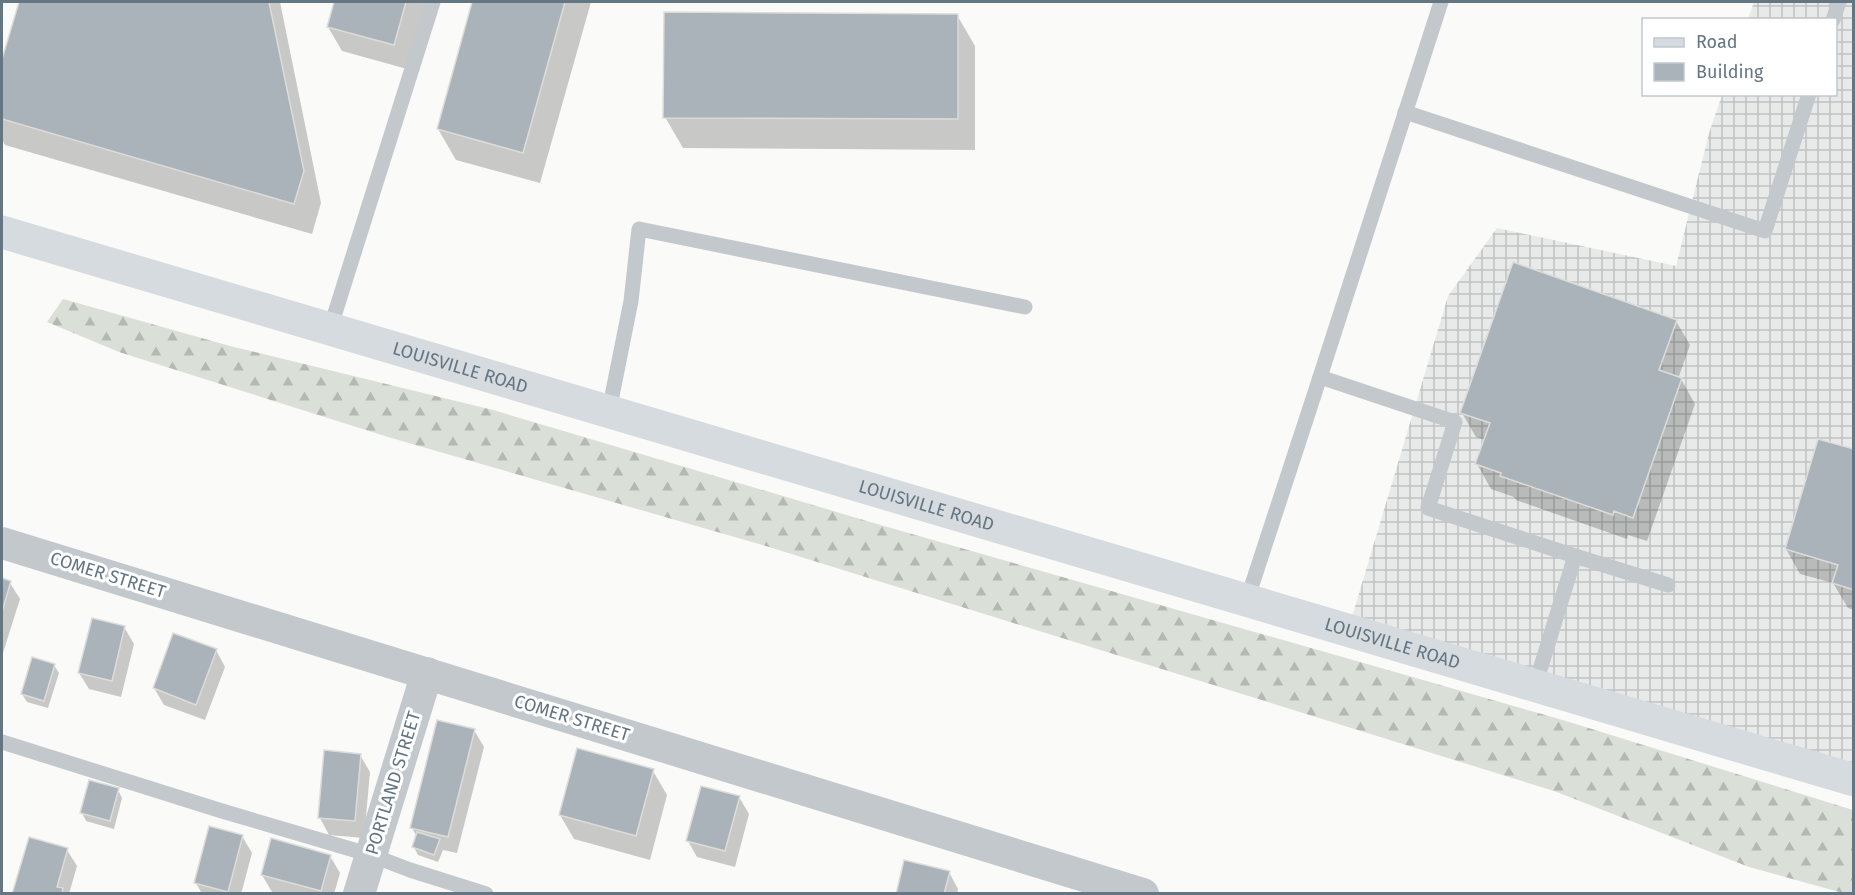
<svg xmlns="http://www.w3.org/2000/svg" width="1855" height="895" font-family="'Fira Sans',sans-serif">
<defs>
<pattern id="industrial-grid" width="8" height="8" patternUnits="userSpaceOnUse" patternTransform="scale(1.5)"><rect width="8" height="8" fill="#e8e9e9"/><path d="M0 4h8M4 0v8" fill="none" stroke="#c0c1c2"/></pattern>
<pattern id="forest-firs" width="22" height="20" patternUnits="userSpaceOnUse" patternTransform="scale(1.5)"><rect width="22" height="20" fill="#dadfd7"/><path d="M5 1l3.5 6h-7zM16 11l3.5 6h-7z" fill="#b4b9b4"/></pattern>
</defs>
<rect width="100%" height="100%" fill="#fafaf8"/>
<path fill="url(#industrial-grid)" d="M 1754,2 L 1853,2 L 1853,781 L 1348,630 L 1448,296 L 1497,228 L 1676,266 L 1709,133 L 1722,95 L 1836,94 L 1836,20 L 1748,19 Z"/>
<path fill="url(#forest-firs)" d="M 63,299 L 230,346 L 493,410 L 877,524 L 1566,721 L 1853,810 L 1853,893 L 1843,893 L 1749,867 L 1554,791 L 769,547 L 388,437 L 119,352 L 47,322 Z"/>
<g fill="#0003">
<path d="M 20,2 L 280,2 L 321,203 L 312,234 L 5,145 L 2,139 L 2,65 Z"/>
<path d="M 335,2 L 426,2 L 407,69 L 342,51 L 328,27 Z"/>
<path d="M 474,2 L 591,2 L 540,183 L 456,160 L 438,129 Z"/>
<path d="M 957,15 L 975,46 L 975,150 L 683,148 L 665,117 Z"/>
<path d="M 1676,321 L 1690,345 L 1678,379 L 1681,379 L 1695,404 L 1647,541 L 1628,535 L 1627,539 L 1516,500 L 1514,497 L 1491,489 L 1477,464 L 1485,440 L 1476,437 L 1462,413 Z"/>
<path d="M 1854,451 L 1854,610 L 1848,608 L 1833,583 L 1800,574 L 1786,549 Z"/>
<path d="M 2,580 L 10,583 L 20,599 L 2,656 Z"/>
<path d="M 124,627 L 134,644 L 121,697 L 89,689 L 79,673 Z"/>
<path d="M 216,650 L 225,667 L 205,720 L 164,705 L 154,688 Z"/>
<path d="M 54,665 L 59,673 L 48,708 L 27,702 L 22,694 Z"/>
<path d="M 474,730 L 484,747 L 457,853 L 443,850 L 438,862 L 418,855 L 414,847 L 417,837 L 412,828 Z"/>
<path d="M 360,755 L 370,772 L 364,838 L 329,835 L 320,818 Z"/>
<path d="M 653,771 L 667,795 L 650,860 L 574,839 L 560,815 Z"/>
<path d="M 118,790 L 122,798 L 114,829 L 86,821 L 82,813 Z"/>
<path d="M 739,797 L 749,814 L 735,867 L 697,857 L 688,841 Z"/>
<path d="M 242,836 L 252,853 L 241,894 L 202,894 L 196,883 Z"/>
<path d="M 67,850 L 77,866 L 69,894 L 14,894 Z"/>
<path d="M 330,856 L 340,873 L 334,894 L 279,894 L 272,892 L 262,875 Z"/>
<path d="M 949,872 L 958,889 L 957,894 L 898,894 Z"/>
</g>
<g fill="#aab3b9" stroke="#dcdcda" stroke-width="1.5">
<path d="M 19,2 L 269,2 L 304,171 L 294,204 L 2,119 L 2,59 Z"/>
<path d="M 334,2 L 406,2 L 394,45 L 327,27 Z"/>
<path d="M 472,2 L 565,2 L 523,153 L 437,129 Z"/>
<path d="M 664,12 L 958,14 L 958,119 L 663,118 Z"/>
<path d="M 1513,262 L 1677,320 L 1659,370 L 1682,378 L 1633,518 L 1614,511 L 1613,515 L 1500,476 L 1501,473 L 1475,464 L 1490,423 L 1460,413 Z"/>
<path d="M 1818,439 L 1854,449 L 1854,590 L 1832,583 L 1838,565 L 1785,549 Z"/>
<path d="M 2,578 L 11,581 L 2,612 Z"/>
<path d="M 92,618 L 125,626 L 112,681 L 78,673 Z"/>
<path d="M 173,633 L 217,649 L 196,705 L 153,688 Z"/>
<path d="M 32,657 L 55,664 L 44,701 L 21,694 Z"/>
<path d="M 437,720 L 475,729 L 448,837 L 410,828 Z"/>
<path d="M 577,748 L 654,769 L 636,836 L 559,815 Z"/>
<path d="M 324,750 L 361,754 L 355,821 L 318,818 Z"/>
<path d="M 89,780 L 119,788 L 110,821 L 80,813 Z"/>
<path d="M 701,786 L 740,796 L 725,851 L 686,841 Z"/>
<path d="M 209,826 L 243,835 L 228,892 L 194,883 Z"/>
<path d="M 417,832 L 440,839 L 434,855 L 412,847 Z"/>
<path d="M 29,837 L 68,848 L 57,887 L 63,888 L 62,894 L 12,894 Z"/>
<path d="M 271,838 L 331,855 L 321,891 L 261,875 Z"/>
<path d="M 904,860 L 950,871 L 944,894 L 896,894 Z"/>
</g>
<g fill="none" stroke-linecap="round" stroke-linejoin="round">
<g stroke="#c3c8cc" stroke-width="15">
<path d="M 1833,20 L 1839,2"/>
<path d="M 1405,112 L 1765,231 L 1809,94"/>
<path d="M 330,329 L 433,2"/>
<path d="M 1320,377 L 1441,2"/>
<path d="M 609,411 L 631,301 L 639,229 L 1025,307"/>
<path d="M 1575,556 L 1668,585"/>
<path d="M 1247,600 L 1320,377 L 1455,422 L 1428,508 L 1575,556 L 1535,686"/>
<path d="M 2,742 L 222,811 L 371,855 L 410,870 L 486,894"/>
</g>
<g stroke="#c3c8cc" stroke-width="32">
<path d="M 2,543 L 1143,894"/>
<path d="M 359,894 L 427,673"/>
</g>
<path stroke="#d6dbdf" stroke-width="33" id="s1" d="M 2,232 L 1854,780"/>
</g>
<g text-anchor="middle" stroke-width="6" stroke-linejoin="round" paint-order="stroke">
<g font-size="18" fill="#657683" stroke="#fff">
<text dy="6" stroke="none"><textPath href="#s1" startOffset="478">LOUISVILLE ROAD</textPath></text>
<text dy="6" stroke="none"><textPath href="#s1" startOffset="964">LOUISVILLE ROAD</textPath></text>
<text transform="translate(108 575) rotate(17)" y="6">COMER STREET</text>
<text dy="6" stroke="none"><textPath href="#s1" startOffset="1450">LOUISVILLE ROAD</textPath></text>
<text transform="translate(572 718) rotate(17)" y="6">COMER STREET</text>
<text transform="translate(393 783) rotate(-73)" y="6">PORTLAND STREET</text>
</g>
</g>
<rect width="1855" height="895" fill="none" stroke="#657683" stroke-width="6"/>
<rect x="1642" y="18" width="195" height="78" fill="#ffffff" stroke="#c1c8cd" stroke-width="1.5"/>
<rect x="1654" y="38" width="30" height="9" fill="#d6dbdf" stroke="#c1c8cd" stroke-width="1.5"/>
<text x="1696" y="48" font-size="18" fill="#657683">Road</text>
<rect x="1654" y="63" width="30" height="18" fill="#aab3b9" stroke="#c1c8cd" stroke-width="1.5"/>
<text x="1696" y="78" font-size="18" fill="#657683">Building</text>
</svg>
